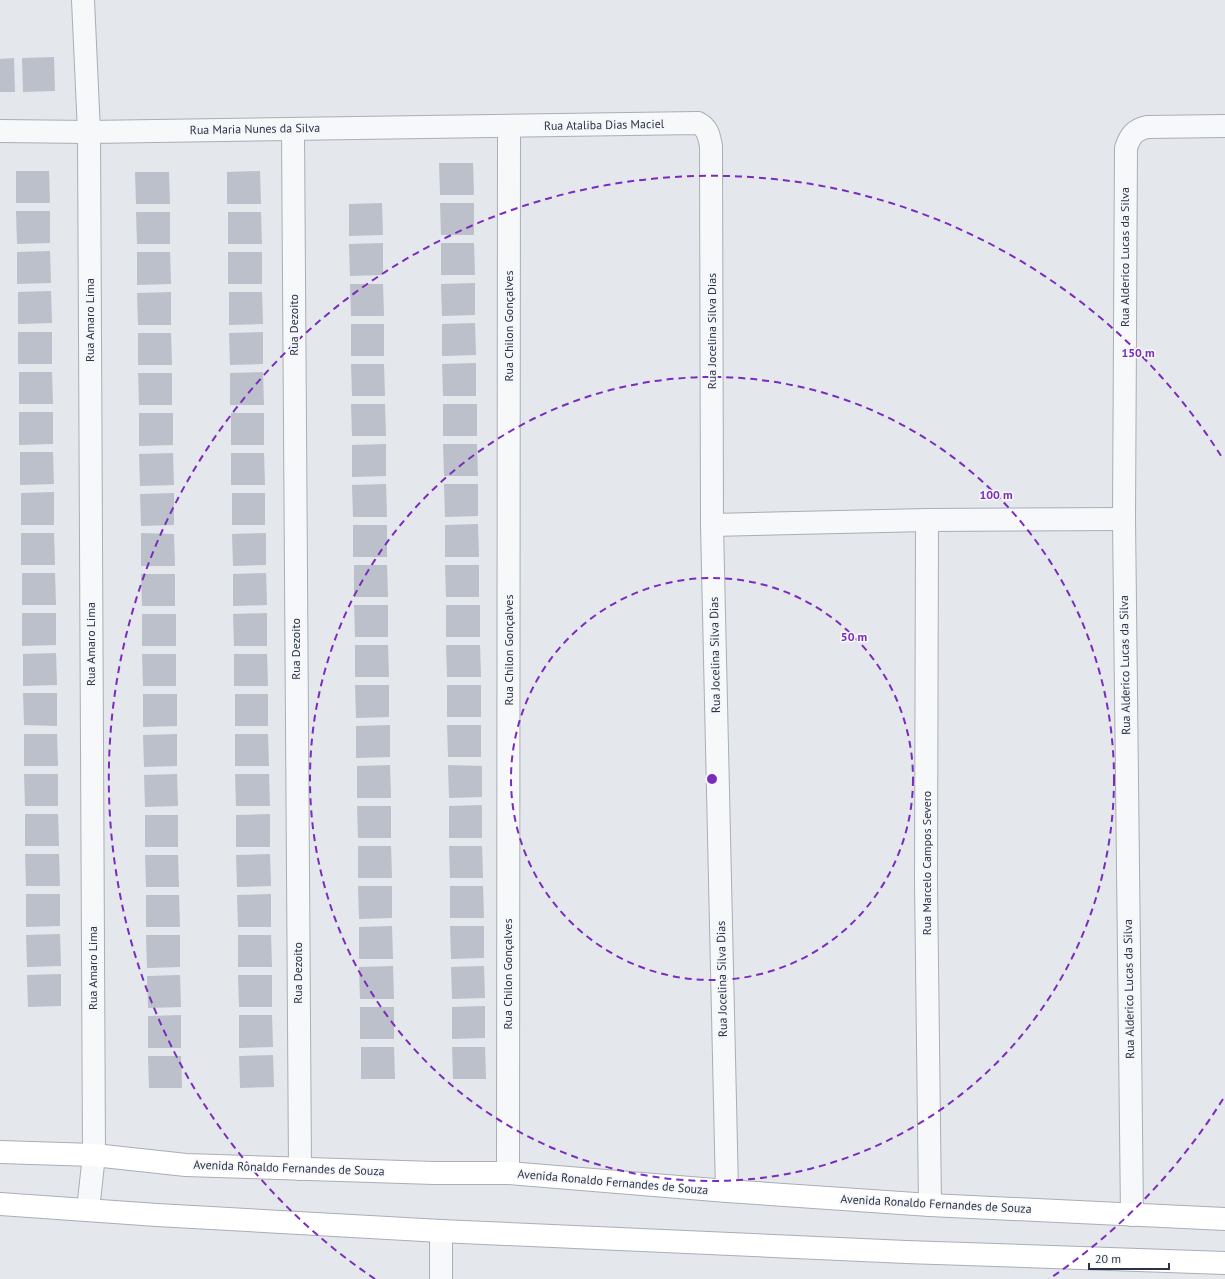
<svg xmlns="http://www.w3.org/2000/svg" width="1225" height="1279" font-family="'PT Sans',sans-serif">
<rect width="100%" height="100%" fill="#e4e7ec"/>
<g fill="#bbc0ca">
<path d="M 54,57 L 55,91 L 23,92 L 22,58 Z"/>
<path d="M 14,58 L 15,92 L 0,92 L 0,59 Z"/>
<path d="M 439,163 L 473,163 L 474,195 L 440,195 Z"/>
<path d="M 16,171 L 49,171 L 50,203 L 16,203 Z"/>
<path d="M 260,171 L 261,204 L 227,204 L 227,172 Z"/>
<path d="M 135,172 L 169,172 L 170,204 L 136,204 Z"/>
<path d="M 382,203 L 383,235 L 349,236 L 349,204 Z"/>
<path d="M 440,203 L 474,203 L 474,235 L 441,235 Z"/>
<path d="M 16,211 L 50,211 L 50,243 L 17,244 Z"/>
<path d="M 136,212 L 170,212 L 170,244 L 137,244 Z"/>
<path d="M 228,212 L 261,212 L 262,244 L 228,244 Z"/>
<path d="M 383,243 L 383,275 L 350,276 L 349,244 Z"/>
<path d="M 441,243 L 474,243 L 475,275 L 441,275 Z"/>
<path d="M 50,251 L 51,283 L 17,284 L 17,252 Z"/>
<path d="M 137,252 L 170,252 L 171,284 L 137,285 Z"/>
<rect x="228" y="252" width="34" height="32"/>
<path d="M 475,283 L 475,315 L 442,316 L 441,284 Z"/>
<path d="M 350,284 L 383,284 L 384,316 L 351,316 Z"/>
<path d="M 51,291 L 52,323 L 18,324 L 18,292 Z"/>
<path d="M 171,292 L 171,325 L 138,325 L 137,293 Z"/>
<path d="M 229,292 L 262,292 L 263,324 L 229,325 Z"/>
<path d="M 475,323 L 476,355 L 442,356 L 442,324 Z"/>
<rect x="351" y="324" width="33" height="32"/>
<rect x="18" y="332" width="34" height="32"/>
<path d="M 263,332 L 263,364 L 230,365 L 229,333 Z"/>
<path d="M 138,333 L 171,333 L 172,365 L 138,365 Z"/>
<path d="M 476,363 L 476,396 L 443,396 L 442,364 Z"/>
<path d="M 351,364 L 384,364 L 385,396 L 352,396 Z"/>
<path d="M 19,372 L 52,372 L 53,404 L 19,404 Z"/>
<path d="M 263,372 L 264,405 L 230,405 L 230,373 Z"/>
<path d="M 138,373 L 172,373 L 172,405 L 139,405 Z"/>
<path d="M 351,404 L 385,404 L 386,436 L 352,436 Z"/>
<rect x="443" y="404" width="34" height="32"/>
<path d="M 19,412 L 53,412 L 53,444 L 19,445 Z"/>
<path d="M 139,413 L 173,413 L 173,445 L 139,446 Z"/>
<rect x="231" y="413" width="33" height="32"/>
<path d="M 386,444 L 386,476 L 352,477 L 352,445 Z"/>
<path d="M 443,444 L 477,444 L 478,476 L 444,476 Z"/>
<path d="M 20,452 L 53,452 L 54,484 L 20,485 Z"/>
<path d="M 173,453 L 174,485 L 140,486 L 139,454 Z"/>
<path d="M 231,453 L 264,453 L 265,485 L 231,485 Z"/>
<path d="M 386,484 L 387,517 L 353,517 L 352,485 Z"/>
<path d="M 444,484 L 478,484 L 478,516 L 445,517 Z"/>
<path d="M 54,492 L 54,525 L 21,525 L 21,493 Z"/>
<path d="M 174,493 L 174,525 L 141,526 L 140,494 Z"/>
<rect x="232" y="493" width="33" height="32"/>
<path d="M 478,524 L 479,557 L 445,557 L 445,525 Z"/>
<rect x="353" y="525" width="34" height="32"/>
<path d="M 21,533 L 54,533 L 55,565 L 21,565 Z"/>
<path d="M 141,533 L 174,534 L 175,566 L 141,566 Z"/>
<path d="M 266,533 L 266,565 L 233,566 L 232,534 Z"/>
<path d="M 354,565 L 387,565 L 388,597 L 354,597 Z"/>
<path d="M 445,565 L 479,565 L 479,597 L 446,597 Z"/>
<path d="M 22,573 L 55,573 L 56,605 L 22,605 Z"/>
<path d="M 266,573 L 267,605 L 233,606 L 233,574 Z"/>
<path d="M 141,574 L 175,574 L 175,606 L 142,606 Z"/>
<path d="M 354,605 L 388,605 L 388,637 L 355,637 Z"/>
<rect x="446" y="605" width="34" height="32"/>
<path d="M 22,613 L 56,613 L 56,645 L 22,646 Z"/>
<path d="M 267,613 L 267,646 L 234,646 L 233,614 Z"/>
<rect x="142" y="614" width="34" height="32"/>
<path d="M 355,645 L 388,645 L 389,677 L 355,677 Z"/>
<path d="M 446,645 L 480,645 L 481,677 L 447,677 Z"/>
<path d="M 56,653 L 57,685 L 23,686 L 23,654 Z"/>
<path d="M 142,654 L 176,654 L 176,686 L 143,686 Z"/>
<path d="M 234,654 L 267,654 L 268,686 L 234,686 Z"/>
<path d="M 355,685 L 389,685 L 389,717 L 356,718 Z"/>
<rect x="447" y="685" width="34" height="32"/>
<path d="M 23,693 L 57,693 L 57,726 L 24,725 Z"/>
<path d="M 143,694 L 177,694 L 177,726 L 143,727 Z"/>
<rect x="235" y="694" width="33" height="32"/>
<path d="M 390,725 L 390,757 L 356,758 L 356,726 Z"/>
<path d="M 447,725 L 481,725 L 481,757 L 448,757 Z"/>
<path d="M 24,734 L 57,734 L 58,766 L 24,766 Z"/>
<path d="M 177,734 L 177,766 L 144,767 L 143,735 Z"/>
<path d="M 235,734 L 268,734 L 269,766 L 235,766 Z"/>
<path d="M 390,765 L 391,798 L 357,798 L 357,766 Z"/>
<path d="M 448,765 L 482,766 L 482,797 L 449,798 Z"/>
<path d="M 24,774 L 58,774 L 58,806 L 25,806 Z"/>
<path d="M 177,774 L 178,806 L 145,807 L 144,775 Z"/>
<path d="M 235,774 L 269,774 L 270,806 L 236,806 Z"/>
<path d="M 482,805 L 482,838 L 449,838 L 449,806 Z"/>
<path d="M 357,806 L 391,806 L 391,838 L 358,838 Z"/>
<path d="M 25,814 L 58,814 L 59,846 L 25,846 Z"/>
<path d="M 270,814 L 270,847 L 236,847 L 236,815 Z"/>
<rect x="145" y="815" width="33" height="32"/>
<path d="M 358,846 L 391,846 L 392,878 L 358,878 Z"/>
<path d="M 449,846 L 482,846 L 483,878 L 450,878 Z"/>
<path d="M 25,854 L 59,854 L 60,886 L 26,886 Z"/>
<path d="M 270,854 L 271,886 L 237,887 L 236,855 Z"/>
<path d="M 145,855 L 178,855 L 179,887 L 146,887 Z"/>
<path d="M 358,886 L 392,886 L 392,918 L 359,919 Z"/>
<path d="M 450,886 L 483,886 L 484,918 L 450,918 Z"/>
<path d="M 26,894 L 60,894 L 60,926 L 26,927 Z"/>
<path d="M 271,894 L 271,927 L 238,927 L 237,895 Z"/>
<path d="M 146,895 L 179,895 L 180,927 L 146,927 Z"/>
<path d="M 392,926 L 393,959 L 359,959 L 359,927 Z"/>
<path d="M 450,926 L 484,926 L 484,958 L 451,959 Z"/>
<path d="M 60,934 L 61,966 L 27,967 L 26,935 Z"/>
<path d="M 146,935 L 180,935 L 180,967 L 147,968 Z"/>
<path d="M 238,935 L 271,935 L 272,967 L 238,967 Z"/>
<path d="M 393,966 L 394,999 L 360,999 L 359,967 Z"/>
<path d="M 484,966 L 485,998 L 452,999 L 451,967 Z"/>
<path d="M 61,974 L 61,1006 L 28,1007 L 27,975 Z"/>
<path d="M 180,975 L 181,1007 L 148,1008 L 147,976 Z"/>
<path d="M 238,975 L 272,975 L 272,1007 L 239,1007 Z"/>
<path d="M 485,1006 L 485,1038 L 452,1039 L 452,1007 Z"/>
<rect x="360" y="1007" width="34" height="32"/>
<path d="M 181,1015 L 181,1048 L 148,1048 L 148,1016 Z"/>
<path d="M 239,1015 L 272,1015 L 273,1047 L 239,1048 Z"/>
<path d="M 361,1047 L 394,1047 L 395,1079 L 361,1079 Z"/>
<path d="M 452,1047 L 485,1047 L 486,1079 L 453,1079 Z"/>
<path d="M 273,1055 L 274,1087 L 240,1088 L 239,1056 Z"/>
<path d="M 148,1056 L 181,1056 L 182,1088 L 149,1088 Z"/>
</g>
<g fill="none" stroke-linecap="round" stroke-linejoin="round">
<defs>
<g id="street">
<path d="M 83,0 L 89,132 L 94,1155 L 88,1210"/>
<path d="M 293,129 L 300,1169"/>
<path d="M 0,131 L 89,132 L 698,123 C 708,128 709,136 711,146 L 712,525 L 727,1191"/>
<path d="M 927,520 L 926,882 L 930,1205"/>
<path d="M 712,525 L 927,520 L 1124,519"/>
<path d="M 508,1173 L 509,126"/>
<path d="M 1132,1215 L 1124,519 L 1126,148 C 1130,136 1134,130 1147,127 L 1225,126"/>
<path d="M 441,1279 L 441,1231"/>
</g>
<g id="secondary">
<path d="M 0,1152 L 94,1155 L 186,1165 L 434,1173 L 508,1173 L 727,1191 L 930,1205 L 1225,1219"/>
<path d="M 0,1204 L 157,1215 L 441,1231 L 906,1252 L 1225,1263"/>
</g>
</defs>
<use href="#street" stroke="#a9aeb7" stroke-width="24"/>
<use href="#secondary" stroke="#a9aeb7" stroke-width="24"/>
<use href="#street" stroke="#f7f8fa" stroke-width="22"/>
<use href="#secondary" stroke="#fff" stroke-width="22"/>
</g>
<g fill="none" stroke="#7b2cbf" stroke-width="2" stroke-dasharray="7 5">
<circle cx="712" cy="779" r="201"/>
<circle cx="712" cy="779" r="402"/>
<path d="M1223 1099A603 603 0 0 1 1049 1279M375 1279A603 603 0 1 1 1223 459"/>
</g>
<g text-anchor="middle" stroke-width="3.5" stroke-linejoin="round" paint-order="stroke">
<g font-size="12" fill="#2b3445" stroke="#f4f6f9">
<text transform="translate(604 125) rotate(-1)" y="4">Rua Ataliba Dias Maciel</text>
<text transform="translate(255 129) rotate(-1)" y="4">Rua Maria Nunes da Silva</text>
<text transform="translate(1125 257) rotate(-90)" y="4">Rua Alderico Lucas da Silva</text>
<text transform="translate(90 320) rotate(-90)" y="4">Rua Amaro Lima</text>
<text transform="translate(294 325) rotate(-90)" y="4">Rua Dezoito</text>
<text transform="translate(509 326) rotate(-90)" y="4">Rua Chilon Gonçalves</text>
<text transform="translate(712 331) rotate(-90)" y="4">Rua Jocelina Silva Dias</text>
<text transform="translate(91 644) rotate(-90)" y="4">Rua Amaro Lima</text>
<text transform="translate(296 649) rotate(-90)" y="4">Rua Dezoito</text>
<text transform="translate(509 650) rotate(-90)" y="4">Rua Chilon Gonçalves</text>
<text transform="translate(715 655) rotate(-91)" y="4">Rua Jocelina Silva Dias</text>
<text transform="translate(1125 665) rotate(-91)" y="4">Rua Alderico Lucas da Silva</text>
<text transform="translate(927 863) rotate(-90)" y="4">Rua Marcelo Campos Severo</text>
<text transform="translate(93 968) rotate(-90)" y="4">Rua Amaro Lima</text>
<text transform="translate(298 973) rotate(-90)" y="4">Rua Dezoito</text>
<text transform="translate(508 974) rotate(-90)" y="4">Rua Chilon Gonçalves</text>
<text transform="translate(722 979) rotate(-91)" y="4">Rua Jocelina Silva Dias</text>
<text transform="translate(1129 989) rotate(-91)" y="4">Rua Alderico Lucas da Silva</text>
<text transform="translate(289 1168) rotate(2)" y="4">Avenida Ronaldo Fernandes de Souza</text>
<text transform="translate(613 1182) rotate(5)" y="4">Avenida Ronaldo Fernandes de Souza</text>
<text transform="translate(936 1204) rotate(3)" y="4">Avenida Ronaldo Fernandes de Souza</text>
</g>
</g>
<circle cx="712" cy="779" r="6" fill="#7b2cbf" stroke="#f4f6f9" stroke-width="2"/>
<g font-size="12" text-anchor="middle" font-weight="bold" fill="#7b2cbf" stroke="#f4f6f9" stroke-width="3.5" stroke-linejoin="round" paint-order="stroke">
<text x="1138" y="357">150 m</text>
<text x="996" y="499">100 m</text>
<text x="854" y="641">50 m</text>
</g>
<path d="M1089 1263v6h80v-6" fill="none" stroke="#2b3445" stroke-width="2"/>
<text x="1095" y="1263" font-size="12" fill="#2b3445" stroke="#f4f6f9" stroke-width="3" paint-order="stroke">20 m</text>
</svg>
